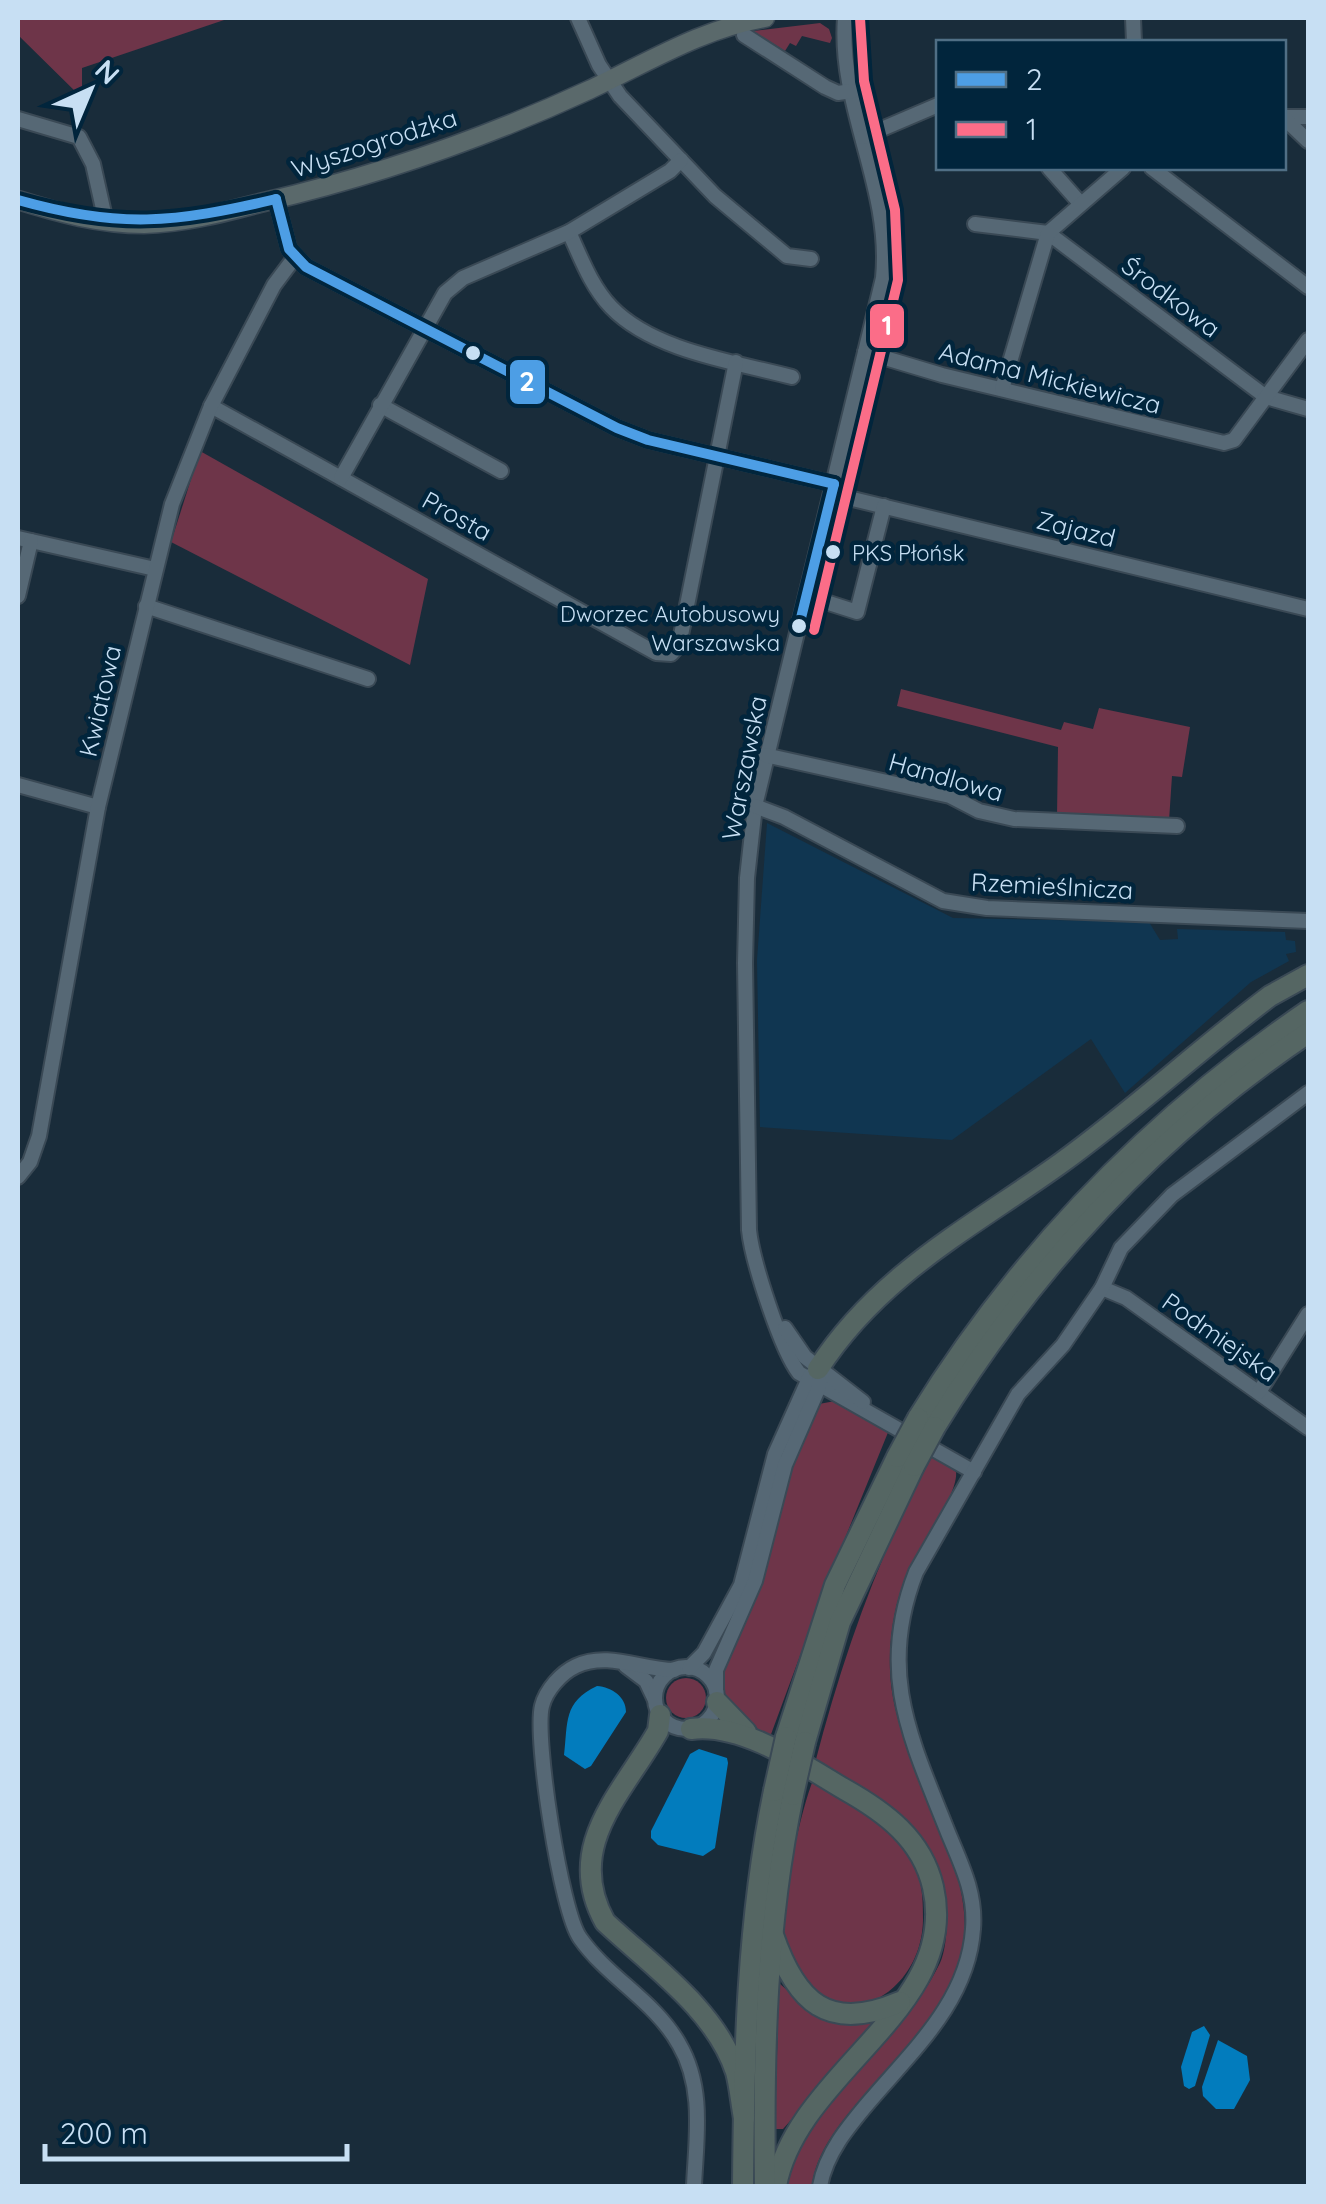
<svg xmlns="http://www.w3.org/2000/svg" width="1326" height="2204" font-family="Quicksand,sans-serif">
<rect width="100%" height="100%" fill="#192c3a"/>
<path fill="#103651" d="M 767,823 L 953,918 L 1149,922 L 1160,940 L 1178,939 L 1177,929 L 1285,932 L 1286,940 L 1295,941 L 1296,952 L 1286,954 L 1289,961 L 1251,982 L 1125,1093 L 1091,1039 L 952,1140 L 760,1127 L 757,960 Z"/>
<g fill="#6e3549">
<path d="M 18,18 L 230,18 L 82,68 L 82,98 L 18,35 Z"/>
<path d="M 820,23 L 829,29 L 832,38 L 830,43 L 802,36 L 796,46 L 790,43 L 785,51 L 753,31 Z"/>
<path d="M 200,451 L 428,579 L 410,665 L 171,542 Z"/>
<path d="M 901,689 L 1061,730 L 1064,722 L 1093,729 L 1099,708 L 1190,727 L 1182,777 L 1172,776 L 1169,821 L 1057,817 L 1058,747 L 897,706 Z"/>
<path d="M 835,1401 L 889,1430 L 828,1580 L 770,1737 C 741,1718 725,1709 720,1673 L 780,1493 L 819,1404 Z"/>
<path d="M 933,1455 L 956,1472 C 959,1496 912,1557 902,1587 C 893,1612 889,1644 890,1670 C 894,1776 993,1868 957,1976 C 954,1985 947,1994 942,2002 C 935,2012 929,2024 921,2034 C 886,2078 819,2128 812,2186 L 786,2186 L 803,2137 L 814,2119 C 855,2072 913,2019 940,1963 C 945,1952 946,1937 947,1925 C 951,1843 883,1791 815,1763 C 843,1656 879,1552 933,1455 Z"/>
<circle cx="686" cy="1698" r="20"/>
<path d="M 813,1780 C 844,1801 881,1819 904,1849 C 922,1871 923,1893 923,1920 C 922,1994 839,2041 798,1972 C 794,1966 788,1959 786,1953 C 777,1916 799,1816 813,1780 Z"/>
<path d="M 779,1983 L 807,2008 L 873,2020 L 875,2026 L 783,2129 L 775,2129 Z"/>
</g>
<g fill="#027cbd">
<path d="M 597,1686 C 612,1687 626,1697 626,1712 L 591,1766 L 585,1769 L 564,1755 C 568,1722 563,1702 597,1686 Z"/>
<path d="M 699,1749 L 727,1758 L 728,1763 L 715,1848 L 703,1856 L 658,1845 L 651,1838 L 651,1831 L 690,1754 Z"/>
<path d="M 1204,2026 L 1210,2035 L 1195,2086 L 1189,2089 L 1184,2086 L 1181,2067 L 1192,2032 Z"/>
<path d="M 1218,2040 L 1247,2056 L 1250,2080 L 1234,2109 L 1216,2109 L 1203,2096 L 1202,2087 Z"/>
</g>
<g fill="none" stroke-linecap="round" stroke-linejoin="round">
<defs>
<g id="minor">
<path d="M 578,18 L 599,65 L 620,96 L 715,196 L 787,256 L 811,259"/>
<path d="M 845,18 C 838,107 892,188 883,278 L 755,806 L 747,878 L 745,963 L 749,1230 C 752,1260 781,1350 799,1373 L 974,1472"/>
<path d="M 1133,18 L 1134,42"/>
<path d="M 744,35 L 825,87 L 838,93 L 852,91"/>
<path d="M 1284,117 L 1308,117"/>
<path d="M 1284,118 L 1308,141"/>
<path d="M 18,119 L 79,137 L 93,164 L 106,222"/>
<path d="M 863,137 L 938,105"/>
<path d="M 1049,168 L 1080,203"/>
<path d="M 1152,168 L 1308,287"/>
<path d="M 276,199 L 289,249 L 306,267 L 617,428 L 648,440 L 834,484"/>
<path d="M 975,224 L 1048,233 L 1266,397 L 1308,409"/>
<path d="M 569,232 C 581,258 591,286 611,307 C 653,351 735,362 792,377"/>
<path d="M 865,352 L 942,375 L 1224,443 L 1234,440 L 1308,340"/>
<path d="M 1002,389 L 1048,233 L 1123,168"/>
<path d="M 380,405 L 501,471"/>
<path d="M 211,406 L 656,653 L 671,654 L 679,645 L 736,362"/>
<path d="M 341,478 L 445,293 L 463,278 L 569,232 L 670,171 L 681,160"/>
<path d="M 832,494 L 1308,609"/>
<path d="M 18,538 L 155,569"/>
<path d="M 18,596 L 31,541"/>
<path d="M 807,596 L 857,612 L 884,506"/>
<path d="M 146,606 L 368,679"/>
<path d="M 765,755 L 950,796 L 979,811 L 1014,819 L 1177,826"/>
<path d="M 18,785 L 98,807"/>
<path d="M 755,806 L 784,817 L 943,901 L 987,908 L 1308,921"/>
<path d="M 18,1177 L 30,1162 L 39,1136 L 98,807 L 172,504 L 211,406 L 274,285 L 295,257"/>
<path d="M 1102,1288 L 1126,1298 L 1308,1428"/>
<path d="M 785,1328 L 805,1357 L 863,1402"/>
<path d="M 1259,1392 L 1308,1314"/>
<path d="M 626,1666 L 646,1681 L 655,1700"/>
<circle cx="686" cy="1698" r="31"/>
<path d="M 689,1668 L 704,1653 L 741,1585 L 775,1454 L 810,1376"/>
<path d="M 674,1670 C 642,1670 608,1651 576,1666 C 561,1673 546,1690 542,1706 C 534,1737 561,1912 580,1938 C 608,1978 655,2001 679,2044 C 705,2088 696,2139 694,2186"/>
<path d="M 716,1691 L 716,1670 L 755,1581 L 785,1465 L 819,1387 L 819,1380"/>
<path d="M 820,2186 C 826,2153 848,2127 869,2102 C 913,2050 968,2001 973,1929 C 976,1894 962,1866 949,1835 C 912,1741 876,1674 916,1572 L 1018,1394 L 1063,1345 L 1102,1288 L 1121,1248 L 1172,1195 L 1308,1093"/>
</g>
<path id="major" d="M 18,200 C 59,213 100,224 144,224 C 185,223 225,212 264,202 C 376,176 485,138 589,90 C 647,63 701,29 765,18"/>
<g id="highway">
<path d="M 818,1369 C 879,1274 972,1227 1061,1163 C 1133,1111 1198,1050 1270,996 L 1308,975"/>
<path d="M 918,1418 C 1019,1254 1149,1120 1308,1011"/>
<path d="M 935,1427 C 1032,1269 1153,1137 1308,1033"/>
<path d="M 717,1702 L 746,1732"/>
<path d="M 660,1715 L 658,1731 C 623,1793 563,1846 605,1922 C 651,1965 716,2010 736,2072 C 740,2087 741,2103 744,2118"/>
<path d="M 691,1729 C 741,1722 802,1764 844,1789 C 885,1812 922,1839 933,1887 C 961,2009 797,2071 776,2186"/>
<path d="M 786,1737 L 835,1585 L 897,1457"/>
<path d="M 805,1742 L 840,1622 L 914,1466"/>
<path d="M 773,1935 C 796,2002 828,2033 900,2002"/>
<path d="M 743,2186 C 744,2053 747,1922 774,1791"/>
<path d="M 765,2186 C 763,2052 766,1927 793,1795"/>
</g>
</defs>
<use href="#minor" stroke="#3a4955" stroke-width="18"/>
<use href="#major" stroke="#3a4955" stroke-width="21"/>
<use href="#highway" stroke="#3a4955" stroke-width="24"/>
<use href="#minor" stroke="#566875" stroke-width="14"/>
<use href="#major" stroke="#5a696b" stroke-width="18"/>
<use href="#highway" stroke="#556663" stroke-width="20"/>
<defs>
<g id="highway-bridge">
<path d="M 897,1457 L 918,1418"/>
<path d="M 914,1466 L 935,1427"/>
<path d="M 774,1791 L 786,1737"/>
<path d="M 793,1795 L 805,1742"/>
</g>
</defs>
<use href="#highway-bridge" stroke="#3a4955" stroke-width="24" stroke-linecap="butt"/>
<use href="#highway-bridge" stroke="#556663" stroke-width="20"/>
<defs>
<g id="bus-1">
<path d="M 276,199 L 289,249 L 306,267 L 617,428 L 648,440 L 834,484"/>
<path d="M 18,200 C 120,229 174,223 276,199"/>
<path d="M 799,626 L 834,484"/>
</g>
<path id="bus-2" d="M 814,630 L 898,280 L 895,210 L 864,81 L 860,18"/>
</defs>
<use href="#bus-1" stroke="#01253c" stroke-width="18"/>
<use href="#bus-2" stroke="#01253c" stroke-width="18"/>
<use href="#bus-1" stroke="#4d9ee5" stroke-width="10"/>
<use href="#bus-2" stroke="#fb6d88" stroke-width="10"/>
</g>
<g fill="#c7dff3" stroke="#01253c" stroke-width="4">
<circle cx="473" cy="353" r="9"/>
<circle cx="833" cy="552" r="9"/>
<circle cx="799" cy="626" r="9"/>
</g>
<g text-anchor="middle" stroke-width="9" stroke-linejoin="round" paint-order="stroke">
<g font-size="22" fill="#c7dff3" stroke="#01253c" text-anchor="start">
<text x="852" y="561">PKS Płońsk</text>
<text x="780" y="622" text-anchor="end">Dworzec Autobusowy<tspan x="780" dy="29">Warszawska</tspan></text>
</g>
<g font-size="25" fill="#c7dff3" stroke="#01253c">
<text transform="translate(374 143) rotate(-18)" y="9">Wyszogrodzka</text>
<text transform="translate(1171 297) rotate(37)" y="9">Środkowa</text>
<text transform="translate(1050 378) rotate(14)" y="9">Adama Mickiewicza</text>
<text transform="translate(457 516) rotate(29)" y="9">Prosta</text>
<text transform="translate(1076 529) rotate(14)" y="9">Zajazd</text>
<text transform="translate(100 701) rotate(-77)" y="9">Kwiatowa</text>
<text transform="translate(744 768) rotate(-79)" y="9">Warszawska</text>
<text transform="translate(946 777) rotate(16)" y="9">Handlowa</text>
<text transform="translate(1052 886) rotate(3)" y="9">Rzemieślnicza</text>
<text transform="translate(1220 1337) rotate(35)" y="9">Podmiejska</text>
</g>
</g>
<g stroke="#01253c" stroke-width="4">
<rect x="868" y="302" width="38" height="48" rx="10" fill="#fb6d88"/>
<rect x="508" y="358" width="39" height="48" rx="10" fill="#4d9ee5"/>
</g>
<g font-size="28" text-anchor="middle" font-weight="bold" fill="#fff">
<text x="887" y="335">1</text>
<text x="527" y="391">2</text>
</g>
<rect width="1326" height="2204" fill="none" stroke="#c7dff3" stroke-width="40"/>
<rect x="936" y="40" width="350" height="130" fill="#01253c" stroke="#506f85" stroke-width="2.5"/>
<rect x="956" y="72" width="50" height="15" fill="#4d9ee5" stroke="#506f85" stroke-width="2.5"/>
<text x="1026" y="90" font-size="30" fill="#c7dff3">2</text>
<rect x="956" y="122" width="50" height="15" fill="#fb6d88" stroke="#506f85" stroke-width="2.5"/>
<text x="1026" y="140" font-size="30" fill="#c7dff3">1</text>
<g transform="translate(90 90) rotate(44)" stroke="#01253c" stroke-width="8" paint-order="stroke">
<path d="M0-8L18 38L0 25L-18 38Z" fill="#c7dff3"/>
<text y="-15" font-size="28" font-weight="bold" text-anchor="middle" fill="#c7dff3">N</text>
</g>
<path d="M45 2144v15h302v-15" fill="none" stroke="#c7dff3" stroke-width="5"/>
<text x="60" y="2144" font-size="30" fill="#c7dff3" stroke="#01253c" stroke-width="8" paint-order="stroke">200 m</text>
</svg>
